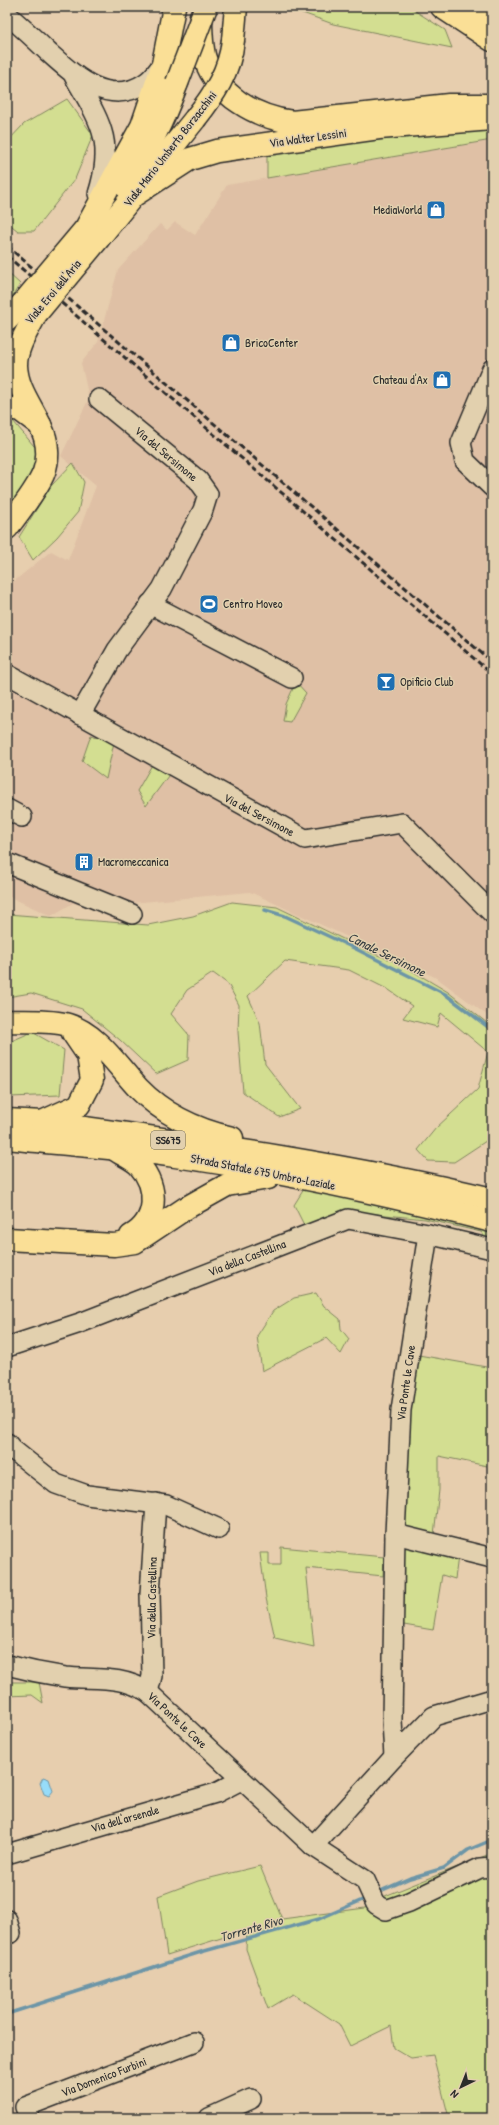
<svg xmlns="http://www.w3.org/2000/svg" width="499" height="2125" font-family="'Patrick Hand',sans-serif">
<rect width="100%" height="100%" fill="#e7ceae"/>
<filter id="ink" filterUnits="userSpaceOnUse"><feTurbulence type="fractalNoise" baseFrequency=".025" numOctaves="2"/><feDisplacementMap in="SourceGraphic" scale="8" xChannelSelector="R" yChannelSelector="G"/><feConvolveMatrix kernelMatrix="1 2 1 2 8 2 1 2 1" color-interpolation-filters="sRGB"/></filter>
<g filter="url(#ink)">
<path fill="#dfc0a5" d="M 492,140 L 492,1019 L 437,978 L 250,892 L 132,903 L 127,916 L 73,903 L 51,916 L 10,897 L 7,899 L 7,587 L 51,551 L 68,560 L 96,486 L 61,456 L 89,398 L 81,363 L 98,342 L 118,270 L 160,224 L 167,230 L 175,222 L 195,235 L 227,185 Z"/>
<g fill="#d3de91" stroke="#7f845e">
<path d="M 286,7 L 409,7 L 445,30 L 452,48 L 333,24 Z"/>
<path d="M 67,99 L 93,135 L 75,179 L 34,231 L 18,231 L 7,222 L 7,142 L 24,124 Z"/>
<path d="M 492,129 L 492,140 L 267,178 L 267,151 Z"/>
<path d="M 7,272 L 20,284 L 7,305 Z"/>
<path d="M 7,421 L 13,421 L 39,452 L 23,492 L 7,511 Z"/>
<path d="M 73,463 L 84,482 L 78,512 L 57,537 L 33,560 L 19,537 L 51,486 Z"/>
<path d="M 296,682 L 306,693 L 290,722 L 283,721 L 286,704 Z"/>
<path d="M 91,735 L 114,742 L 106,779 L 82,761 Z"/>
<path d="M 153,763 L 171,772 L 146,806 L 137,791 Z"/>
<path d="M 232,902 L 277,907 L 372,953 L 399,963 L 448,992 L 492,1027 L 492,1137 L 454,1162 L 428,1161 L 418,1150 L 436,1128 L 478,1089 L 488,1052 L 441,1013 L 437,1027 L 403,1018 L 412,1006 L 389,990 L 349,970 L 285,961 L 248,996 L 260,1023 L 265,1064 L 300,1109 L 279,1117 L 243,1092 L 238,1032 L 239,1005 L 228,984 L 213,973 L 187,990 L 171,1014 L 189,1035 L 188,1060 L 156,1074 L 120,1040 L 82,1009 L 31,993 L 7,997 L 7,914 L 148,925 L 193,916 Z"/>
<path d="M 32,1032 L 64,1050 L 60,1095 L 10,1097 L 7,1088 L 7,1043 Z"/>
<path d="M 304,1189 L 359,1198 L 492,1229 L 492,1246 L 481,1232 L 425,1219 L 356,1212 L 308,1233 L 294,1205 Z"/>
<path d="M 316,1293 L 324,1306 L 340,1319 L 341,1329 L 349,1339 L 341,1354 L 326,1338 L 262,1371 L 257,1336 L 273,1311 L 294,1298 Z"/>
<path d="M 413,1354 L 492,1368 L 492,1467 L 439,1456 L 439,1490 L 434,1535 L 398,1530 Z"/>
<path d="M 402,1543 L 458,1556 L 455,1579 L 442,1575 L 433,1630 L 398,1624 Z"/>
<path d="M 281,1547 L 384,1557 L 383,1576 L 306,1568 L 314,1647 L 275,1638 L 266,1598 L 260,1553 L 269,1553 L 269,1565 L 281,1565 Z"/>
<path d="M 7,1682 L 39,1682 L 43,1703 L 32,1695 L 7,1696 Z"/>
<path d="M 492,1853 L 492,2118 L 449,2118 L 433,2055 L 411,2058 L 394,2048 L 391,2026 L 350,2046 L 339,2024 L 293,1994 L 268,2009 L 246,1949 L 247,1930 L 167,1955 L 158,1896 L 198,1881 L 260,1866 L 282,1919 L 365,1908 L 380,1898 Z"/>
</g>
<path fill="#97dcf9" stroke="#6c95a7" d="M 43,1777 L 49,1779 L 53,1791 L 49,1796 L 44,1794 L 40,1783 Z"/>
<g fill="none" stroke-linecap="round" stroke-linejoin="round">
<g stroke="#6c95a7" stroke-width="3.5">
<path d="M 265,910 L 285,916 L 356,949 L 445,994 L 492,1030"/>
<path d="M 376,1893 L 410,1878 L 444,1868 L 468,1850 L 492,1840"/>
<path d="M 7,2014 L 201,1952 L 319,1919 L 367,1898"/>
</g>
<defs>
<g id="minor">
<path d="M 7,14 C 21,27 35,39 48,52 C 74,75 108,108 145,83 C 152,79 157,71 162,65"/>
<path d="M 74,76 C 100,122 115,140 98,194"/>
<path d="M 492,369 L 461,443 L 465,461 L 492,487"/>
<path d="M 150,604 L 292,678"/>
<path d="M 7,674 L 305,839 L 402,823 L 492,913"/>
<path d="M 80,715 L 117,650 L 162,589 L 203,510 L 208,494 L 198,480 L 99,399"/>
<path d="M 7,809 L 22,817"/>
<path d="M 7,863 L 132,914"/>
<path d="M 7,1347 L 80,1323 L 348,1219 L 428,1234 L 492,1249"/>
<path d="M 7,1443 L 12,1449 L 56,1484 L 87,1495 L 166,1505 L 219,1529"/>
<path d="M 395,1534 L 492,1558"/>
<path d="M 7,1665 C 26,1670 45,1674 65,1677 C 95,1680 121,1675 148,1692 L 313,1846 L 394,1757 L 434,1716 L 492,1699"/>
<path d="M 148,1692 L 152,1676 L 150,1594 L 156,1503"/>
<path d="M 394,1757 L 392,1720 L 395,1534 L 401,1410 L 428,1234"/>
<path d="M 313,1846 L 365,1880 L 376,1904 L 386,1910 L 409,1902 L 480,1868 L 492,1867"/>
<path d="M 7,1854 L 216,1793 L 241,1780"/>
<path d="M 7,1920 L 11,1933"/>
<path d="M 29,2118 L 25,2107 L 194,2042"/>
<path d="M 209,2118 L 251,2099"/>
</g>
<g id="major">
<path d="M 442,7 L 492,40"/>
<path d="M 471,7 L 492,22"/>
<path d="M 201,16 C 201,31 201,45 205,59 C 218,96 255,117 292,122 L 449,105 L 492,105"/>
<path d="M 233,40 L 236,7"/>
<path d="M 123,185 C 149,150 162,123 177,83"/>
<path d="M 136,194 L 190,159 L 217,151 L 379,128 L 492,119"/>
<path d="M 86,228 L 142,126 L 163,64 L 174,7"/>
<path d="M 99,238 L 195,119"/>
<path d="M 7,320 L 23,303"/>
<path d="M 7,408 L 20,410 L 40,425"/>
<path d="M 7,528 C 17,515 39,486 44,472 C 59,428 17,404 16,365 C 16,347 28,330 36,314"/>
</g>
<g id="highway">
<path d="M 7,1021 C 25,1022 52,1020 68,1025 C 98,1034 118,1067 138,1088 C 163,1114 197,1130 232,1138"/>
<path d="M 7,1120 L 42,1122 C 193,1143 344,1163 492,1199"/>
<path d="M 42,1122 L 79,1105 L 92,1080 L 88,1055 L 73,1033"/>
<path d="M 7,1138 C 63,1144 120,1148 175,1156 C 282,1171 388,1195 492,1221"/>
<path d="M 116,1150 C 123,1155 133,1159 139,1165 C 159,1187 158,1221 131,1236"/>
<path d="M 7,1239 L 114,1245 L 135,1242 L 186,1208 L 227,1185 L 268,1178"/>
</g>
</defs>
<use href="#minor" stroke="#2b2b2b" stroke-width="22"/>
<use href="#major" stroke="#2b2b2b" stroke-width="25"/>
<use href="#highway" stroke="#2b2b2b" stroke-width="25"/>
<use href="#minor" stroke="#e2d0ae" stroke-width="19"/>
<use href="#major" stroke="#fadf96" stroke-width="22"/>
<use href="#highway" stroke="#fadf96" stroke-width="22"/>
<g stroke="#2b2b2b" stroke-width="3" stroke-dasharray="6 3" stroke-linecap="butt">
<path d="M 7,246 L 492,662"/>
<path d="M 7,256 L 492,674"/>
</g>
<defs>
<g id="major-bridge">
<path d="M 177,83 L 206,7"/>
<path d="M 195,119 C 214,95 230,71 233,40"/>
<path d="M 23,303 L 86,228"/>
<path d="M 36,314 L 99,238"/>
</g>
</defs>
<use href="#major-bridge" stroke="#2b2b2b" stroke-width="25" stroke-linecap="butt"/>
<use href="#major-bridge" stroke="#fadf96" stroke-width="22"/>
</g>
</g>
<defs>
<symbol id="shop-square" viewBox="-11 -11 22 22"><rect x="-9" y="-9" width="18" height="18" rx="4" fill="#1f6fb2" stroke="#e2d0ae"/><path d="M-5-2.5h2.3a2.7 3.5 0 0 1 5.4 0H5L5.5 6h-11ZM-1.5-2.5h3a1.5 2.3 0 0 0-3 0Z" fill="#fff"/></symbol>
<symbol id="stadium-square" viewBox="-11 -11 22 22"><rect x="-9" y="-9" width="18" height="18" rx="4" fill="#1f6fb2" stroke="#e2d0ae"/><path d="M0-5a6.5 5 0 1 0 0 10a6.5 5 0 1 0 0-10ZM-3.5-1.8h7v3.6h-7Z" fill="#fff"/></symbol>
<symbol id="bar-square" viewBox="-11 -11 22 22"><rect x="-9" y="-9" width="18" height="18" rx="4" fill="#1f6fb2" stroke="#e2d0ae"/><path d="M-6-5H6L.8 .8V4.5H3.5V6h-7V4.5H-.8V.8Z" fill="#fff"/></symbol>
<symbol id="building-square" viewBox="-11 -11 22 22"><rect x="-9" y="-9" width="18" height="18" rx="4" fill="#1f6fb2" stroke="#e2d0ae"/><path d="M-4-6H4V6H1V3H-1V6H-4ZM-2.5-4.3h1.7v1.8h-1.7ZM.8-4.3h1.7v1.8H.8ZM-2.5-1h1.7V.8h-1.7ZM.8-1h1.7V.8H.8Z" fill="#fff"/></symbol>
</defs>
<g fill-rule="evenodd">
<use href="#shop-square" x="425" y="199" width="22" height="22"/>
<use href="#shop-square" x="220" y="332" width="22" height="22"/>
<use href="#shop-square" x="431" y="369" width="22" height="22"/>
<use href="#stadium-square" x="198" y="593" width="22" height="22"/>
<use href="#bar-square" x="375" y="671" width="22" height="22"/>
<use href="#building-square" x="73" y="851" width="22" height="22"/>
</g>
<g text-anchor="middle" stroke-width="3" stroke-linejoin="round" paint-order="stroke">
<rect fill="#e2d0ae" stroke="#625c52" stroke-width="1" x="151" y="1131" width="34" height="18" rx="3"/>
<g font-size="11" font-weight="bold" fill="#2b2b2b">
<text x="168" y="1144">SS675</text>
</g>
<g font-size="12" fill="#2b2b2b" stroke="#e2d0ae">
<text transform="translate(308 138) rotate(-8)" y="4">Via Walter Lessini</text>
<text transform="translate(170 149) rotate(-52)" y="4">Viale Mario Umberto Borzacchini</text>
<text transform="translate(53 292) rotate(-50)" y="4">Viale Eroi dell'Aria</text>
<text transform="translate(166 454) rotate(40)" y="4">Via del Sersimone</text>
<text transform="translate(259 815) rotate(28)" y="4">Via del Sersimone</text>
<text transform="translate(263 1172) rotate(11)" y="4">Strada Statale 675 Umbro-Laziale</text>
<text transform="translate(247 1258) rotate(-21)" y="4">Via della Castellina</text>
<text transform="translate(406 1383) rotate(-82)" y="4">Via Ponte le Cave</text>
<text transform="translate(152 1598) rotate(-89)" y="4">Via della Castellina</text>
<text transform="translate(177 1720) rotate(43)" y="4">Via Ponte le Cave</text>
<text transform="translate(125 1819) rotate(-16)" y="4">Via dell'arsenale</text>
<text transform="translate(104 2077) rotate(-21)" y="4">Via Domenico Furbini</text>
</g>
<g font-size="12" fill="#2b2b2b" stroke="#e2d0ae" text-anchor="start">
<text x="422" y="214" text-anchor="end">MediaWorld</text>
<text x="245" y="347">BricoCenter</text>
<text x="428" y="384" text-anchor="end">Chateau d'Ax</text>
<text x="223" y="608">Centro Moveo</text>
<text x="400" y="686">Opificio Club</text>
<text x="98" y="866">Macromeccanica</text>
</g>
<g font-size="13" font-style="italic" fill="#363d40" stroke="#e2d0ae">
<text transform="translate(387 954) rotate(26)" y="5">Canale Sersimone</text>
<text transform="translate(251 1928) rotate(-16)" y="5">Torrente Rivo</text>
</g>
</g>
<rect width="499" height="2125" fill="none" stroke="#e2d0ae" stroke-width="24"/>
<rect x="12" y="12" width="475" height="2101" fill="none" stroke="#2b2b2b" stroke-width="1.5" filter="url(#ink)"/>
<g transform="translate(461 2087) rotate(223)" stroke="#e2d0ae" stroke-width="3" paint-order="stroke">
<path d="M0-3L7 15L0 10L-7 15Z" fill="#2b2b2b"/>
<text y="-6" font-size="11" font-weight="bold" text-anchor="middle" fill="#2b2b2b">N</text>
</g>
</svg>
